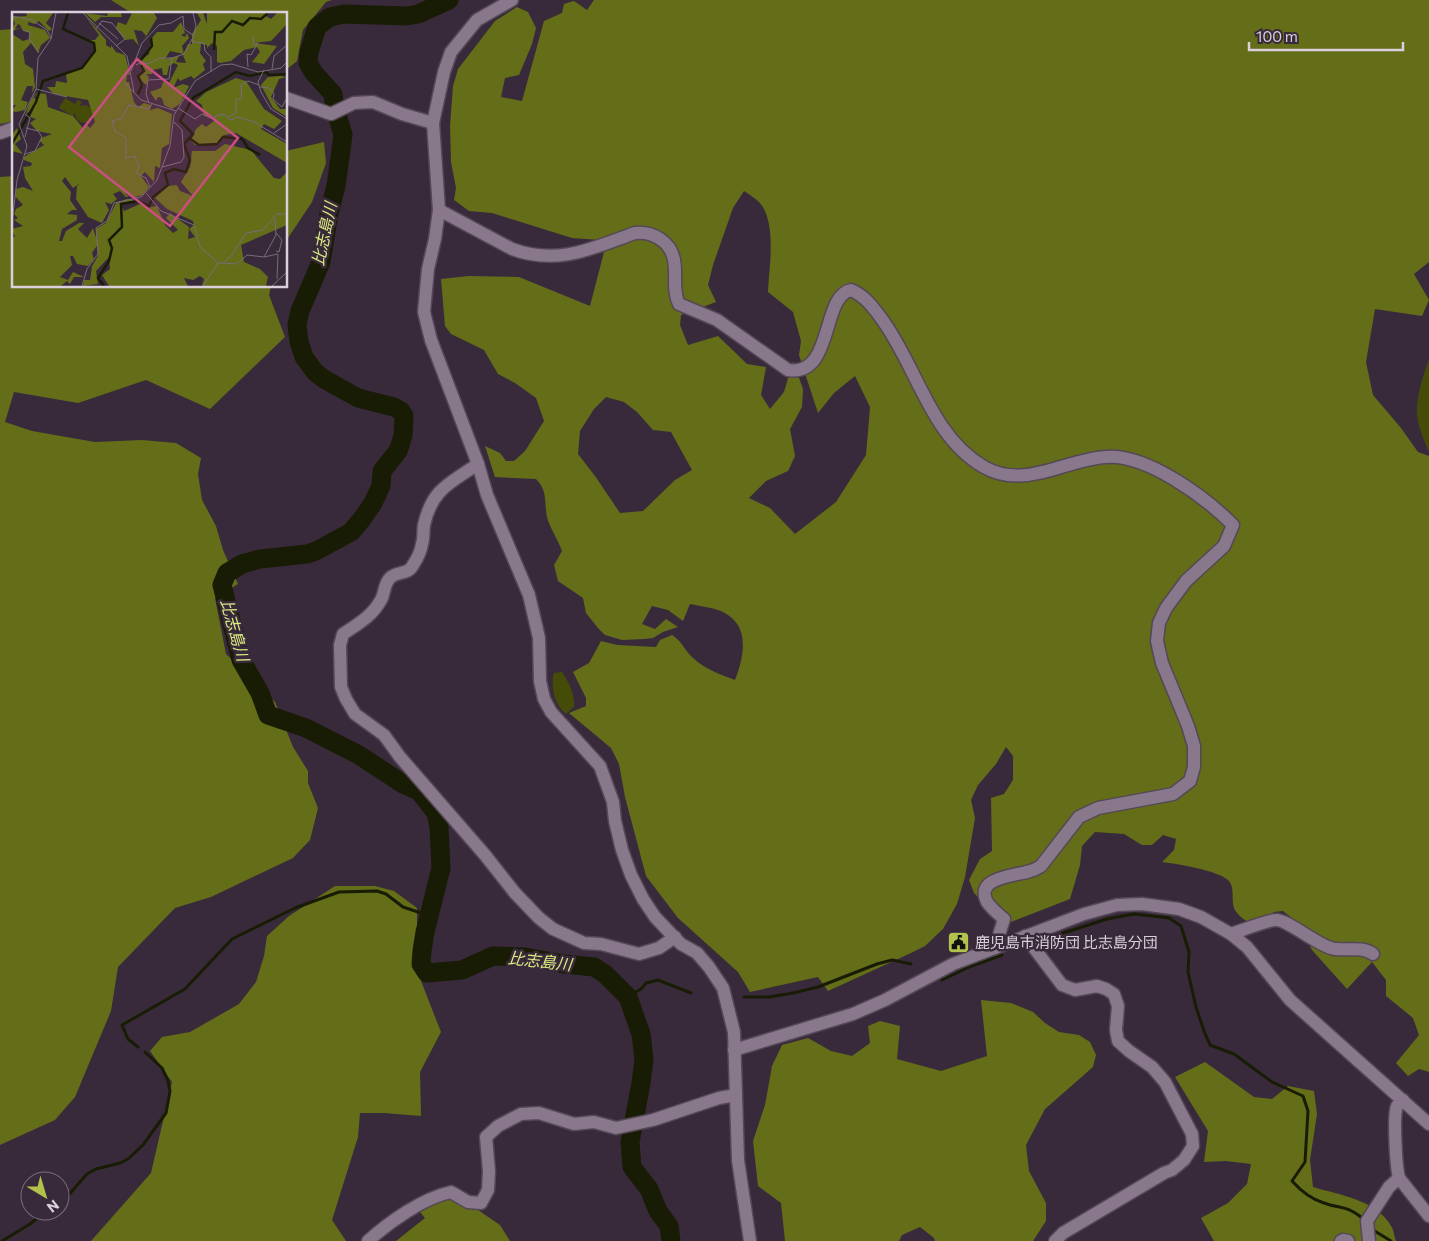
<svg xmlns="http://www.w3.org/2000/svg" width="1429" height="1241" font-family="Commissioner,'Noto Sans JP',sans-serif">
<rect width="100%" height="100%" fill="#392a3b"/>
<g fill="#444c08">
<path d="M 1429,360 L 1429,452 C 1424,440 1418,428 1417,414 C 1416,400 1423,374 1429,360 Z"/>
<path d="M 562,672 C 569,683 575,693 574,707 L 566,714 C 555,706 550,686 554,673 Z"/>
</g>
<g fill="#646d18" fill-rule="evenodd">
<path d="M 111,0 L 332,0 L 326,2 L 303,30 L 297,61 L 286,70 L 286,14 L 133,14 Z"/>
<path d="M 594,0 L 1429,0 L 1429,262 L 1414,274 L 1429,300 L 1422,316 L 1375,309 L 1366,362 L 1373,395 L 1401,428 L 1418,452 L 1429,456 L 1429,1072 L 1419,1069 L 1408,1076 L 1396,1063 L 1419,1035 L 1413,1018 L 1386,996 L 1386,980 L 1372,962 L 1347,989 L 1312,950 L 1298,923 L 1283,911 L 1274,912 L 1254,924 C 1247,923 1237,915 1234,908 C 1231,899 1235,889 1229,881 C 1218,870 1177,864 1162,862 L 1174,850 L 1176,839 L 1163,835 L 1152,845 L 1142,845 L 1124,834 L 1095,832 L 1082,846 L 1080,865 L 1070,899 L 993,929 L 998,918 L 974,893 L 969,880 L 980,859 L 992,851 L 991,798 L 1004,794 L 1013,780 L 1013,756 L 1006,747 L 996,764 L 978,785 L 971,800 L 975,818 L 965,877 L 957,904 L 943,929 L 925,946 L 911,953 L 828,991 L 818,977 L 750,992 L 738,972 L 678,918 L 646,876 L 625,797 L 619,764 L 611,748 L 569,713 L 586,706 L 586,698 L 573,672 L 589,663 L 601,641 L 617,645 L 656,647 L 660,640 L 672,635 C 682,641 685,651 693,658 C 705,669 721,675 735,680 C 745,654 751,622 718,610 C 709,607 699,606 690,604 L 683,621 L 668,610 L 652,606 L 642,624 L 655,629 L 666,619 L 678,627 L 663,632 L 653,638 L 644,639 L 622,640 L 605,635 L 598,628 L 586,613 L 583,598 L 558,581 L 554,565 L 562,551 C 558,540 550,528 547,517 C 544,502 548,491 536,479 L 495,477 L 485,446 L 500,453 L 506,461 L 514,461 L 525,451 L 544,421 L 536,398 L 515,383 L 498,374 L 484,350 L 451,334 L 445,326 L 441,279 L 469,276 L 519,277 L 590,306 L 604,252 L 600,240 L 572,238 L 492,213 L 469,211 L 454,200 L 456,188 L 451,162 L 450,126 L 453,86 L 458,69 L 495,21 L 517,7 L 528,12 L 536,28 L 532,44 L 519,75 L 505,78 L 501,97 L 522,101 L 544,21 L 562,13 L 564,4 L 574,1 L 587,10 ZM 744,191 C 749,194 756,199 760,203 C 777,224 769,267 768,292 L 793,312 L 801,341 L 799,355 L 818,413 L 834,393 L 855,376 L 870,407 L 866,455 L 836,502 L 795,534 L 770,508 L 749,498 L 766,481 L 788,471 L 795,456 L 790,429 L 802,407 L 803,389 L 793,361 L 784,392 L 770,409 L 761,395 L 766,367 L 747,364 L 718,336 L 688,345 L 680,325 L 681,315 L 716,302 L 708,285 L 713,265 L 733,208 ZM 606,397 L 624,402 L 637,412 L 653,430 L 671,432 L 692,470 L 675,480 L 643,511 L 620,513 L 595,476 L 578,454 L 580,431 L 594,409 Z"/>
<path d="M 14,29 L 14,121 L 0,124 L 0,30 Z"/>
<path d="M 324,142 L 326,163 L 312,202 L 286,241 L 286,151 Z"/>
<path d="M 14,176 L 14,286 L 271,286 L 269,295 L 285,337 L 210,409 L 146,380 L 78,403 L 14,392 L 5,422 L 32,431 L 95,442 L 142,440 L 176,443 L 201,458 L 198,474 L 202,500 L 216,526 L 223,550 L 238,584 L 215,598 L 226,654 L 275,702 L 293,747 L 308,771 L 308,783 L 318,808 L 310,840 L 293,858 L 211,897 L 175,908 L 118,967 L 111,1011 L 75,1097 L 55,1120 L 0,1145 L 0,177 Z"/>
<path d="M 335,886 L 375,886 L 394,891 L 417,908 L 417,933 L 421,981 L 441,1032 L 420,1072 L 421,1116 L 384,1113 L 360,1113 L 358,1137 L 332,1220 L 346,1241 L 91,1241 L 151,1173 L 172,1082 L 150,1051 L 162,1037 L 190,1032 L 239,1004 L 256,982 L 264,956 L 267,936 L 289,916 Z"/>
<path d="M 981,1000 L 1011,1003 L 1033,1012 L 1045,1023 L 1059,1032 L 1079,1035 L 1090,1042 L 1096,1055 L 1093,1067 L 1045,1109 L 1026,1145 L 1029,1171 L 1046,1203 L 1046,1221 L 1033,1241 L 935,1241 L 934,1238 L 920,1227 L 902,1235 L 899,1241 L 785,1241 L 781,1203 L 758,1186 L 753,1141 L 765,1105 L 772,1066 L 782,1045 L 808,1038 L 831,1051 L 852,1056 L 870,1043 L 868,1026 L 880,1021 L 900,1026 L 897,1059 L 941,1071 L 987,1056 Z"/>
<path d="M 1205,1062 L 1254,1097 L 1272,1099 L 1288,1086 L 1314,1091 L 1317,1114 L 1310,1160 L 1313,1187 C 1339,1195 1377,1200 1391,1226 C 1394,1230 1394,1236 1396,1241 L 1214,1241 L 1201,1218 L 1228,1203 L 1247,1184 L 1251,1164 L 1226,1161 L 1204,1162 L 1208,1131 L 1175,1077 Z"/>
<path d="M 450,1197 L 478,1210 L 500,1225 L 510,1241 L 396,1241 L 425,1218 L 420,1212 Z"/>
</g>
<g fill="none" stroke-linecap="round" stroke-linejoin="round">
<g stroke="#191c04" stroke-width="3">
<path d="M 1054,936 L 1107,919 L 1134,914 L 1169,918 L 1181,926 L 1189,952 L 1188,972 L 1196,1007 L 1204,1031 L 1210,1045 L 1234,1054 L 1272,1082 L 1303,1096 L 1308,1111 L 1305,1162 L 1292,1181 C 1301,1191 1310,1199 1324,1203 C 1340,1209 1346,1205 1361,1217"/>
<path d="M 942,980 L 969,967 L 1002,955"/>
<path d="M 628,997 L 641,989 L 646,983 L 658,980 L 691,993"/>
<path d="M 744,997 L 769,997 L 793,993 L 818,987 L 877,964 L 892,960 L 911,964"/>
<path d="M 138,1047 L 128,1039 L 122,1025 L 185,989 L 232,939 L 295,908 L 339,892 L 377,891 L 386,894 L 403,907 L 421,913 L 432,907"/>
<path d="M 60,1202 L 65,1199 L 87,1174 L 96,1169 L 120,1163 L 128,1159 L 143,1145 L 166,1113 L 170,1091 L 168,1081 L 162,1068 L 145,1052"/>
<path d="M 1373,1230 L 1391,1241"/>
<path d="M 2,1241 L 30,1224 L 47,1211"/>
</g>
<path stroke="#191c04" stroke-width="19" d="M 449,0 L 418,14 L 407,16 L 344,14 L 330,17 L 317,27 L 309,52 L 308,63 L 314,73 L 333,94 L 335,108 L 343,135 L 336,186 L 329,213 L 321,262 L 300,311 L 297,325 L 299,342 L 304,357 L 315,372 L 324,379 L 358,398 L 394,407 L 401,411 L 404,416 L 403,435 L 401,442 L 398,451 L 382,471 L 381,486 L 373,503 L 362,519 L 351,532 L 316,551 L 307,554 L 260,559 L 242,564 L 227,573 L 222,585 L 241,660 L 260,693 L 268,715 L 306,728 L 359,755 L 403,784 L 419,791 L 436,813 L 439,827 L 441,868 L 425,932 L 422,951 L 421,964 L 427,973 L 462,970 L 493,956 L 525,957 L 564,964 L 594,967 L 605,974 L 628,997 L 641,1034 L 644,1059 L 641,1083 L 630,1142 L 632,1167 L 649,1189 L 658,1211 L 669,1226 L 671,1241"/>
<defs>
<g id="minor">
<path d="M 512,0 L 477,20 L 451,52 L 444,72 L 433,123 L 439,210 L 435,239 L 428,269 L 424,312 L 431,340 L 478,464 L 487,495 L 529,595 L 539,638 L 540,681 L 544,699 L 551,712 L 600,766 L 613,802 L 615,821 L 622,850 L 631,875 L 643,899 L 655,917 L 674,937 L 681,944 L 697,953 L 709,967 L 723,988 L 734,1032 L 738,1160 L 750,1241"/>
<path d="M 286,98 L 331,114 L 354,103 L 373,102 L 402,114 L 433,123"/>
<path d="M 0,133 L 14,128"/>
<path d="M 439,210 L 512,249 C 558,266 593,248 635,233 C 653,231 671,242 674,260 C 677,275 672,290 679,304 L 717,320 L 788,370 C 834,377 821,296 851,290 C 865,296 873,307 881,318 C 917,366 930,436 984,467 C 1024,490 1064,460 1105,457 C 1146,453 1205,497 1233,525 L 1224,546 L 1186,581 L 1166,608 L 1159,623 L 1157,641 L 1162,663 L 1188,726 L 1194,746 L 1194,767 L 1190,781 L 1173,794 L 1098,808 L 1079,817 L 1041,866 C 1038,868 1034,870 1030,871 C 1016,876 974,877 987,902 C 991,908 998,914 1004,919 L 995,948"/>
<path d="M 478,464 C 450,483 432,489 424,525 C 423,531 424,538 422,544 C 421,551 417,559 413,565 C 408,575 398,571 391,577 C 384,583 385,591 382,598 C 373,616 358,624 343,634 L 340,645 L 341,687 L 346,699 L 355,714 L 384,735 L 400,757 L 485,855 L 515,893 L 539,918 L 553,929 L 584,943 L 601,944 L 639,954 L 659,948 L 675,937"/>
<path d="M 1231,934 C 1241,931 1267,920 1276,920 C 1286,919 1316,944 1331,948 C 1344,952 1361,945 1373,954"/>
<path d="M 1025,936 L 1062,985 L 1075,990 L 1097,986 L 1106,989 L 1114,994 L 1118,1006 L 1116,1030 L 1118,1041 L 1129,1051 L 1152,1067 L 1165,1082 L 1192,1134 L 1193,1146 L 1184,1160 L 1172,1170 L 1164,1173 L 1063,1233 L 1055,1241"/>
<path d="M 734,1050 L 853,1014 L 885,1000 L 953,964 L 1084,914 L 1117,905 L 1142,904 L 1179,909 L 1201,917 L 1231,934 L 1247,947 L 1290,1000 L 1429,1124"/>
<path d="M 1403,1100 C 1401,1102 1399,1104 1397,1106 C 1393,1116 1396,1166 1399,1178 L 1429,1216"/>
<path d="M 368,1241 C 389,1222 423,1198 451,1192 L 468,1202 L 481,1203 L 488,1190 L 489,1171 L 486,1137 L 498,1126 L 521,1114 L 539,1113 L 574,1124 L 594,1122 L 616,1128 L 653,1120 L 719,1098 L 736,1095"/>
<path d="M 1341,1241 L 1343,1240 L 1348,1241"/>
<path d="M 1369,1241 L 1367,1221 L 1389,1187 L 1399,1178"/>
</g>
</defs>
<use href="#minor" stroke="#544756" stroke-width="15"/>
<use href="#minor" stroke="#89788b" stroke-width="12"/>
</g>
<defs>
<symbol id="civic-square" viewBox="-11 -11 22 22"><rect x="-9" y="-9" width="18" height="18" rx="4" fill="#b3c24b" stroke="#392a3b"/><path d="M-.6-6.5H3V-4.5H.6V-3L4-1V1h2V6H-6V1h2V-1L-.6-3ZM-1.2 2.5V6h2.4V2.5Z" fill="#111"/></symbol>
</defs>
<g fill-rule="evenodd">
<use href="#civic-square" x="946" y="930" width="25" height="25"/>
</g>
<g text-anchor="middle" stroke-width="5" stroke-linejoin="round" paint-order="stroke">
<g font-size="15" fill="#dad0db" stroke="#392a3b" text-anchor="start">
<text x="975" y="948">鹿児島市消防団 比志島分団</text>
</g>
<g font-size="16" font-style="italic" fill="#ddee80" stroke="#392a3b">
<text transform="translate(324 234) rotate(-78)" y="6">比志島川</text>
<text transform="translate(235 630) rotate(74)" y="6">比志島川</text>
<text transform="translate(540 961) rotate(6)" y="6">比志島川</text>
</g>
</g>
<g transform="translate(12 12)">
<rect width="275" height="275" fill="#392a3b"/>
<path d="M 53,86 L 63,92 L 66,88 L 70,90 L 61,104 L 47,96 ZM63 102a9 9 0 1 1 18 0a9 9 0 1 1-18 0Z" fill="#444c08"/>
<path d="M 14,1 L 41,1 L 34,11 L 40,17 L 37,19 L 27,9 L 23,12 L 16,10 L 16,13 L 33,18 L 38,26 L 29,33 L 26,41 L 19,31 L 11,40 L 13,52 L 21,57 L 23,75 L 20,81 L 21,74 L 15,74 L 9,88 L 16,90 L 13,98 L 4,100 L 0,99 L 4,93 L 0,93 L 0,22 L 11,29 L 17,27 L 18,21 L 11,19 L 8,13 L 6,12 L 3,17 L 9,16 L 0,19 L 3,11 L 0,5 L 15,4 ZM 73,1 L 95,4 L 96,1 L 109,1 L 110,5 L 89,5 L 83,10 ZM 120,1 L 142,1 L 145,6 L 132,28 L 134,24 L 130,19 L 122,18 L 127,34 L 121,27 L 113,28 L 104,16 L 106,10 L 114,13 ZM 185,1 L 191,1 L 195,12 L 195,1 L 257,1 L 254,4 L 259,7 L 265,1 L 275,1 L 275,12 L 259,29 L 242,31 L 265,34 L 252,52 L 240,50 L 248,40 L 245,35 L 232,38 L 219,49 L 208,51 L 205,50 L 205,34 L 200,31 L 195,36 L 195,33 L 189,32 L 188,41 L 194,49 L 191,52 L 193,58 L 182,67 L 179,64 L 168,69 L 166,66 L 161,76 L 171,72 L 177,74 L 168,92 L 160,97 L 152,93 L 150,86 L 146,85 L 144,89 L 138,80 L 149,76 L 151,70 L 157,71 L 166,53 L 162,51 L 157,54 L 155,63 L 151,63 L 150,56 L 141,58 L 140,62 L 134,62 L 137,65 L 134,73 L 125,64 L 131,58 L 127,50 L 137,42 L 140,26 L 145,20 L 161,20 L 169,10 L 173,21 L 169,23 L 173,25 L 175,21 L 177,26 L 170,34 L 172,42 L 158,39 L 153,47 L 167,44 L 164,50 L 174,51 L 171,43 L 176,32 L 180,32 L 180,22 L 189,8 ZM 72,2 L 94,28 L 94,33 L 99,36 L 99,33 L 104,40 L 113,43 L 118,62 L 115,63 L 114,70 L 117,70 L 122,90 L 126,95 L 132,91 L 139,93 L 138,98 L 146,96 L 160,102 L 157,132 L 150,136 L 148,156 L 143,154 L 142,170 L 133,160 L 129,164 L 137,175 L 131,183 L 122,185 L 117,181 L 113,182 L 118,184 L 114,185 L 108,179 L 101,182 L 105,187 L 99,192 L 93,190 L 97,198 L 90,211 L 76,205 L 64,187 L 65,174 L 70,170 L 61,176 L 53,165 L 50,169 L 59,180 L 58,188 L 65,198 L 60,198 L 55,202 L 65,203 L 65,208 L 50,217 L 47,229 L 50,229 L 54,219 L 67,211 L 72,211 L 66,217 L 75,226 L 81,216 L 86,232 L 80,241 L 82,247 L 76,254 L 65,252 L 61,244 L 58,244 L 60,253 L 48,265 L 56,268 L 61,260 L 72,265 L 62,265 L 58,272 L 55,269 L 49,274 L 0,274 L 0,225 L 3,225 L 0,217 L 11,214 L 2,208 L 6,206 L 2,202 L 4,197 L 11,193 L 3,184 L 4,177 L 11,175 L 21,179 L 13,166 L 11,155 L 19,154 L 20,151 L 12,148 L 12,145 L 32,133 L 28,129 L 29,126 L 40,122 L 25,119 L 18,111 L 24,107 L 18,105 L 22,96 L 14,102 L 18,90 L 25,79 L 22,86 L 24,87 L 25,81 L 34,82 L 36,95 L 61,104 L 71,116 L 75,113 L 78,116 L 83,110 L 76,88 L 42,82 L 35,75 L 43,75 L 44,69 L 55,71 L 54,62 L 70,56 L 84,39 L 82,30 L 75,28 L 83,28 L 87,23 ZM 269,64 L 274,65 L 267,67 L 259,85 L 268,97 L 275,97 L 275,105 L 261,96 L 249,73 L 256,65 ZM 224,66 L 234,69 L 252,97 L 270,109 L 262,117 L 252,112 L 249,117 L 275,132 L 275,151 L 224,121 L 212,123 L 204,132 L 183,133 L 179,129 L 184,117 L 190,112 L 194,115 L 202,109 L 202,104 L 192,104 L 190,93 L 184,89 L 194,80 ZM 5,116 L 9,127 L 3,132 L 11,142 L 0,139 L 0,123 ZM 213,132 L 239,138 L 262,166 L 268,167 L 275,160 L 275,213 L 229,233 L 232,250 L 248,257 L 256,265 L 254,274 L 190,274 L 192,267 L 188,264 L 181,268 L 172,266 L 176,274 L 97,274 L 90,263 L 98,257 L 97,245 L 84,259 L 86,272 L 71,274 L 72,268 L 78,268 L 80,254 L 86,244 L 84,217 L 94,211 L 104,191 L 115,187 L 125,188 L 108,191 L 112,199 L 128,192 L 135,196 L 145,194 L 153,213 L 161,221 L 166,218 L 154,206 L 158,201 L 177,215 L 176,227 L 183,225 L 177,217 L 182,213 L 181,209 L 155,197 L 143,186 L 156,174 L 165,173 L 168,179 L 181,184 L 169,170 L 178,155 L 180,139 L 203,139 Z" fill="#646d18"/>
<path fill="none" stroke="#191c04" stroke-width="2.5" d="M 202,38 L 203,20 L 210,20 L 220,9 L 231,13 L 238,6 L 249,7 L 256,1M 128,49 L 140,34 L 139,26M 126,82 L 130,73 L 126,64 L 132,59 L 129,53M 177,126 L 187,133 L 206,132M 231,128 L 236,136 L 248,143M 206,131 L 211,125 L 231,127M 0,132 L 24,90 L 31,69 L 70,56 L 83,39 L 82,31 L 51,17 L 56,1M 92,274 L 86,266 L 97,249 L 100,236 L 97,228 L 110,215 L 109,192 L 126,189 L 137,194 L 141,185 L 156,173 L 153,161 L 162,157 L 174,160 L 178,148 L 172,132 L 181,122 L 168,109 L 181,86 L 224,60 L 238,64 L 254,60 L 257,63 L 275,62"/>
<path fill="none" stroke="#796c7b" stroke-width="1" d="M 71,1 L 115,44 L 122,80M 181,1 L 184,14 L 180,30 L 192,31 L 193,39 L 199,45 L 199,60M 0,4 L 20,8 L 35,18 L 39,26M 87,11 L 106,27M 84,17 L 90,9 L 100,11 L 113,27 L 104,34M 12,18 L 18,20 L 17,26 L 27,41M 124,53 L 130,50 L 136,52 L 147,46 L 160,46M 236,55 L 235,42 L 239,43 L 246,31 L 242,33 L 241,24M 260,57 L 262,44 L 275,33M 252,58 L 246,70 L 249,80 L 259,97 L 275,107M 119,59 L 130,31 L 147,13 L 159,11 L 171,4 L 172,17 L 181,23M 113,71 L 129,88 L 164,99M 248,75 L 257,76 L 262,82 L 261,87 L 270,95 L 275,86M 24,77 L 55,85M 137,91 L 134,82 L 136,68 L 157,67 L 160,46 L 172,42 L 180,27M 166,96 L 183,107 L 190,102 L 198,106 L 212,102 L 219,108 L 226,105 L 242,110 L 275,130M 13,102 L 18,106 L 13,125M 216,105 L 224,101 L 224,88 L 230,86 L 229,73 L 236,69 L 247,73M 262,121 L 275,112M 13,142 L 23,139 L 30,125 L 26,119 L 14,116M 150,155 L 169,150 L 172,145 L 170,118 L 162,110M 138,175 L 134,166 L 124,161 L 127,155 L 123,144 L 114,146 L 114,126 L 103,119 L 100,109 L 110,106 L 117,93 L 137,97 L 140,92M 134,181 L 149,199 L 182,213 L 188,235 L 206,251M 263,207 L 264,223 L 252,245 L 266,242 L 265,267M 0,211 L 5,168 L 15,134 L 7,112 L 24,77 L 26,46 L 39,27 L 44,1M 264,221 L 270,228 L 267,240 L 264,239M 211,251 L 225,252 L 235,243 L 252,245M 70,274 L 75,257 L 86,242 L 84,216 L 95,209 L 102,191 L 129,185 L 145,168 L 158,134 L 162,103 L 183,69 L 209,53 L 220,52 L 246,60 L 269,56 L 275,50M 191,274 L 206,251 L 211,251 L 220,243 L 234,221 L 251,218 L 265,202 L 275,202M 260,274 L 275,260"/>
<path fill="#c94f81" fill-opacity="0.15" stroke="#c94f81" stroke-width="2.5" d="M 125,47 L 226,126 L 158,214 L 57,135 Z"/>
<rect width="275" height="275" fill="none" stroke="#dad0db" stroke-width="2.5"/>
</g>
<g transform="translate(45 1196) rotate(142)"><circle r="24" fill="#392a3b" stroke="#796c7b"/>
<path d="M0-4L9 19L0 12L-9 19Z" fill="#b3c24b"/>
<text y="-8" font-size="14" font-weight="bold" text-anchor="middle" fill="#dad0db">N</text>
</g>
<path d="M1249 42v8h154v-8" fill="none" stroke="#dad0db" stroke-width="2.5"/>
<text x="1256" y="42" font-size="15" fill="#dad0db" stroke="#392a3b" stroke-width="4" paint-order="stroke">100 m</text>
</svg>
